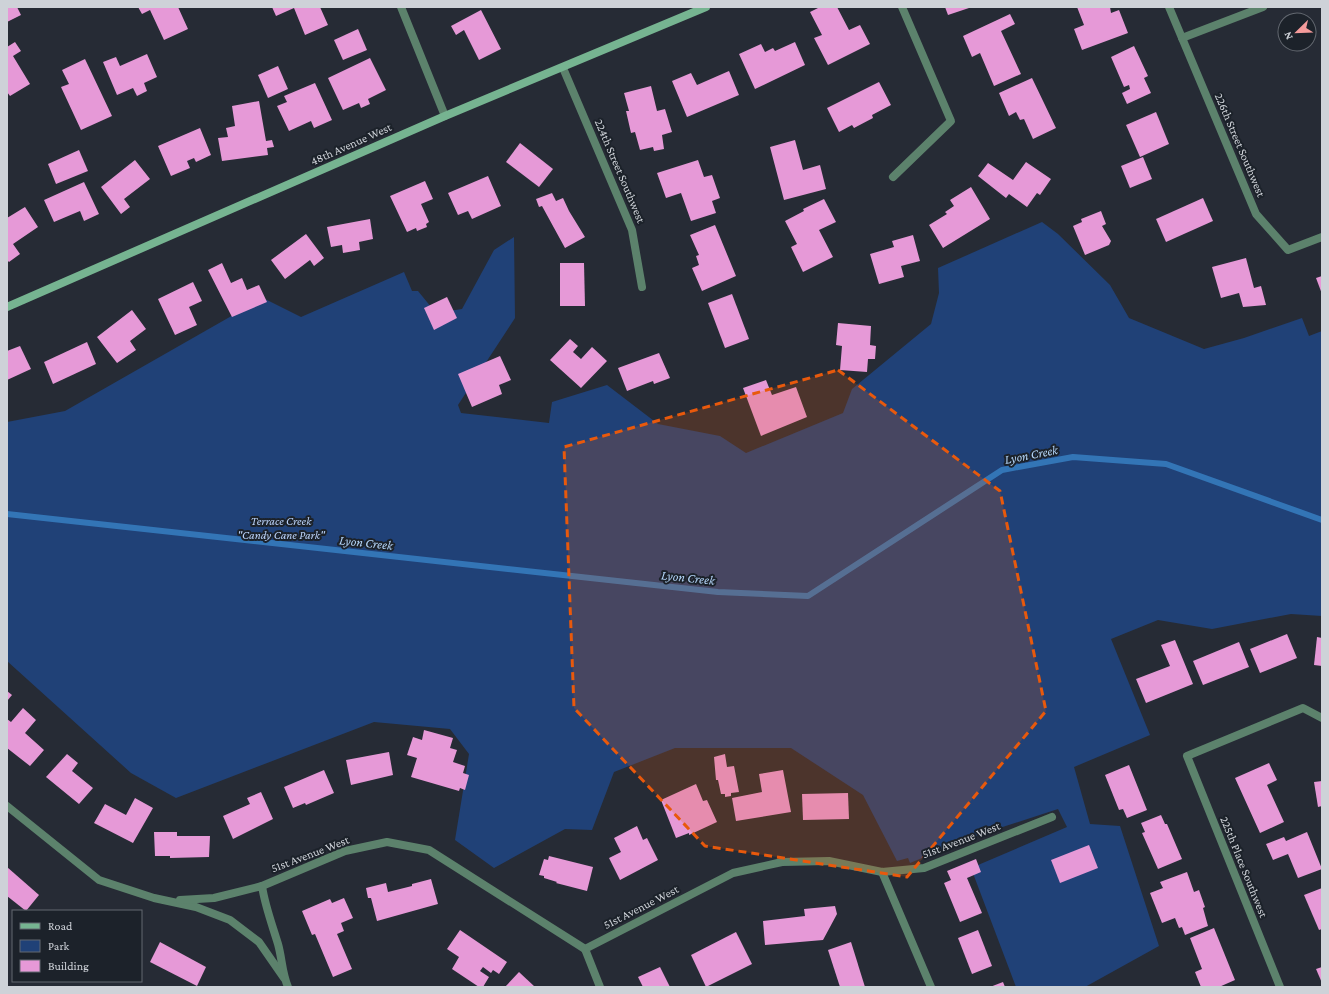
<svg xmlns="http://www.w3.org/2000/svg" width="1329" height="994" font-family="'Crimson Pro',serif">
<rect width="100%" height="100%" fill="#262b35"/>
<path fill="#204177" d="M 1042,222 L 1058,234 L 1110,285 L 1129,318 L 1204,349 L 1244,338 L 1302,318 L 1309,336 L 1322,331 L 1322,616 L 1291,614 L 1212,629 L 1158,620 L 1111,639 L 1150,735 L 1074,767 L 1090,824 L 1120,826 L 1159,946 L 1085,987 L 1016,987 L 971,868 L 1067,827 L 1058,809 L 978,835 L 910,863 L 908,858 L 897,861 L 863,795 L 791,748 L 675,748 L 614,772 L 592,830 L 565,829 L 494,868 L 455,840 L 469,754 L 450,729 L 374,722 L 176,798 L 131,773 L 7,661 L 7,422 L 65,411 L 263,298 L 301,317 L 404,272 L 412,291 L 418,291 L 436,313 L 462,309 L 494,250 L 514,237 L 515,318 L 458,405 L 461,413 L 549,423 L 552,402 L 607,385 L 658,424 L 720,436 L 746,453 L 843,413 L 852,389 L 931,324 L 939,293 L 938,268 Z"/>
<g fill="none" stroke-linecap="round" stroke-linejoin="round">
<path stroke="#3375b6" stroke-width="6" d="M 7,514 L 718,592 L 808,596 L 1002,470 L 1073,457 L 1166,464 L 1322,520"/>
</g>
<g fill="#e699d7">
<path d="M 7,7 L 17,7 L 21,15 L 7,22 Z"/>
<path d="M 138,7 L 178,7 L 188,29 L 164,40 L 150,10 L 142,14 Z"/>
<path d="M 272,7 L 320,7 L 328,25 L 305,35 L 294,8 L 276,16 Z"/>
<path d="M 820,7 L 837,7 L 849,30 L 860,25 L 870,44 L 828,65 L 814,38 L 822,35 L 810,12 Z"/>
<path d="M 945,7 L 972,7 L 948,15 Z"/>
<path d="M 1077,7 L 1110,7 L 1111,13 L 1119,10 L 1128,33 L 1082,50 L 1074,29 L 1084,25 Z"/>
<path d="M 481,10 L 501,49 L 479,60 L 464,30 L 456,35 L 451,26 Z"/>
<path d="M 1010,14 L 1015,24 L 1001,31 L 1021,74 L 994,86 L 980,53 L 972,57 L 963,36 Z"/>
<path d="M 358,29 L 367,50 L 343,60 L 334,40 Z"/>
<path d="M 15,42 L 21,51 L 13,56 L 30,84 L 10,96 L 7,92 L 7,47 Z"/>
<path d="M 795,42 L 805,65 L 755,89 L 739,54 L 761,44 L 765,52 L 773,48 L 775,51 Z"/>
<path d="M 1134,46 L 1148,76 L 1144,78 L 1151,93 L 1127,104 L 1122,93 L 1130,89 L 1129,85 L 1124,87 L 1111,57 Z"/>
<path d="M 147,54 L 157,77 L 144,83 L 147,91 L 137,96 L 133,88 L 117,95 L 103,62 L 116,57 L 120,66 Z"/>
<path d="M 370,58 L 386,90 L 368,99 L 370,104 L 361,108 L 359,103 L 343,110 L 328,78 Z"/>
<path d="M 85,59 L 112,116 L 81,130 L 61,87 L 69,84 L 62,70 Z"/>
<path d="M 278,66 L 288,89 L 268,98 L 258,75 Z"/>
<path d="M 729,71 L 739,95 L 687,117 L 672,81 L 691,73 L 697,85 Z"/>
<path d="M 1032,78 L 1056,128 L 1033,139 L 1024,119 L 1020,120 L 1016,112 L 1009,116 L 999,93 Z"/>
<path d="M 879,82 L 891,105 L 872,115 L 873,118 L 854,128 L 852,125 L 839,132 L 827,108 Z"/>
<path d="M 315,83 L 332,120 L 314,128 L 311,121 L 289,131 L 277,106 L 287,102 L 284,96 Z"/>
<path d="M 651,86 L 657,111 L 665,109 L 672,132 L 662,135 L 664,149 L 654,151 L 653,147 L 640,150 L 635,132 L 631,133 L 626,111 L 629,111 L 624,93 Z"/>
<path d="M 259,101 L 266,141 L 272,140 L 274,147 L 267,148 L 268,155 L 222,161 L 218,138 L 228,137 L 226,128 L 235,126 L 232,106 Z"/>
<path d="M 1156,112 L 1169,144 L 1140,157 L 1126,125 Z"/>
<path d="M 200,128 L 211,155 L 196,162 L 194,158 L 187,161 L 190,168 L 171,176 L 158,146 Z"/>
<path d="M 795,140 L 803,170 L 820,165 L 826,189 L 784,200 L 770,147 Z"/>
<path d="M 520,143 L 553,169 L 539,187 L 506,162 Z"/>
<path d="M 79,150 L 88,171 L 56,184 L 48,164 Z"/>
<path d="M 1143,157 L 1152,179 L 1130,188 L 1121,166 Z"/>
<path d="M 135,160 L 150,179 L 124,199 L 130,207 L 121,214 L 101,187 Z"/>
<path d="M 698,160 L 704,177 L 712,175 L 720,198 L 712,201 L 716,213 L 691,221 L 681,193 L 666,198 L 657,173 Z"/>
<path d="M 1026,162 L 1051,179 L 1040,195 L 1037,193 L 1027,207 L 1009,194 L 1006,198 L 978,176 L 988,163 L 1013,180 Z"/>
<path d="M 488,176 L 501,206 L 472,219 L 468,211 L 458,215 L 448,193 Z"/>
<path d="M 425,181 L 433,199 L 421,204 L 429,222 L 426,224 L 427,227 L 417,231 L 416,228 L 407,232 L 390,196 Z"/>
<path d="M 84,182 L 99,214 L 84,221 L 80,211 L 54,222 L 44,200 Z"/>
<path d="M 971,187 L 990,219 L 943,248 L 929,225 L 947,214 L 945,212 L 954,206 L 950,200 Z"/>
<path d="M 552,193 L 556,201 L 563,198 L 569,211 L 585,237 L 565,248 L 542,206 L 539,207 L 536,199 Z"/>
<path d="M 1203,198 L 1213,221 L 1166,242 L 1156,219 Z"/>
<path d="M 824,199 L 836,222 L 819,230 L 833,257 L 803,272 L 791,247 L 797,244 L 785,221 L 804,211 L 803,209 Z"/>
<path d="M 25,207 L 38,227 L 13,244 L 20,254 L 9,262 L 7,260 L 7,218 Z"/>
<path d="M 1101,211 L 1106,224 L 1102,226 L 1111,241 L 1109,245 L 1085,255 L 1073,226 L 1082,222 L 1081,219 Z"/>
<path d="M 370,219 L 373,239 L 359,242 L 360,250 L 343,253 L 342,245 L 331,247 L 327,227 Z"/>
<path d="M 715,225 L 736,276 L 702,291 L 692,268 L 699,265 L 696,256 L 699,255 L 690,235 Z"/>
<path d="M 306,234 L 324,258 L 314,266 L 310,260 L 285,279 L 271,260 Z"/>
<path d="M 913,235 L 920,261 L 901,266 L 904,277 L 879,284 L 870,254 L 894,247 L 892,241 Z"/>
<path d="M 1246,258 L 1254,288 L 1261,286 L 1266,305 L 1243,307 L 1239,293 L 1221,298 L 1212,267 Z"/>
<path d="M 222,263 L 231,283 L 242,278 L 247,290 L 259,285 L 267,302 L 232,317 L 208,270 Z"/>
<path d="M 560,263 L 584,263 L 585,306 L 560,306 Z"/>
<path d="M 1322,276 L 1322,294 L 1316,278 Z"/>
<path d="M 193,282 L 202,301 L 189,307 L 197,325 L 175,335 L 158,299 Z"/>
<path d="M 732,294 L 749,339 L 725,348 L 708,303 Z"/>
<path d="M 447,297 L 457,318 L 434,330 L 424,308 Z"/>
<path d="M 132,310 L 146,329 L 130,341 L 136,350 L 117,363 L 97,337 Z"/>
<path d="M 838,323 L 871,326 L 870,345 L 876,346 L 875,359 L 868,359 L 867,372 L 840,370 L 842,346 L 836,345 Z"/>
<path d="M 570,339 L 578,346 L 573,352 L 581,359 L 592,347 L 607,361 L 581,388 L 550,360 Z"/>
<path d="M 87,342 L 96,364 L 53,384 L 44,362 Z"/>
<path d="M 20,346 L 31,369 L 7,380 L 7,351 Z"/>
<path d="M 659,353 L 670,378 L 654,384 L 653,381 L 627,391 L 618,368 Z"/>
<path d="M 500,356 L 511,380 L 499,385 L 502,394 L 472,407 L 458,374 Z"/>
<path d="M 766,380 L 772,395 L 796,387 L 807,417 L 761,436 L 743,388 Z"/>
<path d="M 1287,634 L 1297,658 L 1260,673 L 1250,649 Z"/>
<path d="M 1317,637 L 1322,638 L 1322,666 L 1314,665 Z"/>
<path d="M 1175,640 L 1193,684 L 1146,703 L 1136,679 L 1170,666 L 1161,645 Z"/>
<path d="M 1239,642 L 1249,667 L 1203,685 L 1193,661 Z"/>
<path d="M 7,691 L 12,695 L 7,701 Z"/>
<path d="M 23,708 L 36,720 L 25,733 L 44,750 L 30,766 L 7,748 L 7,719 L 11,722 Z"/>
<path d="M 424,730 L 453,738 L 450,748 L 457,750 L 453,762 L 465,766 L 463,773 L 469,775 L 465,790 L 460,788 L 459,791 L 411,777 L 417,758 L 407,755 L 413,737 L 422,740 Z"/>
<path d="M 389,752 L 393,775 L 351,785 L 346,760 Z"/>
<path d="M 67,754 L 78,763 L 72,771 L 93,788 L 79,804 L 46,777 Z"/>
<path d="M 725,754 L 727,767 L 734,766 L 739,792 L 731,793 L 731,796 L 725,797 L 725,794 L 721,794 L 718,780 L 716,780 L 714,757 Z"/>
<path d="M 1269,763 L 1277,780 L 1267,785 L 1284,822 L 1260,833 L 1235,778 Z"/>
<path d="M 1129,765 L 1147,810 L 1127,818 L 1123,809 L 1119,810 L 1105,775 Z"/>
<path d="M 324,770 L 334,793 L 306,805 L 305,803 L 293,808 L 284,787 Z"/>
<path d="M 783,770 L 791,812 L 736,821 L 732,798 L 762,792 L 759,774 Z"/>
<path d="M 1322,781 L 1322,806 L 1318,807 L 1314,782 Z"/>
<path d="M 696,784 L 703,801 L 707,800 L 717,822 L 689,835 L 689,833 L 676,838 L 661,800 Z"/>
<path d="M 261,792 L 273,819 L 233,839 L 223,816 L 250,804 L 247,798 Z"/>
<path d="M 848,793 L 849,819 L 803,820 L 802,794 Z"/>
<path d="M 135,798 L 153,808 L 133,843 L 94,823 L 105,804 L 126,815 Z"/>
<path d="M 1161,815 L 1165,824 L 1167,824 L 1182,859 L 1158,869 L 1142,833 L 1145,832 L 1141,823 Z"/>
<path d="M 637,826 L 643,840 L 647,838 L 658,860 L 620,880 L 609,858 L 621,852 L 614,838 Z"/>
<path d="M 154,832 L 177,832 L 177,836 L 210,836 L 209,857 L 170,858 L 170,856 L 155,856 Z"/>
<path d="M 1307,832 L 1322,869 L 1298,878 L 1288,854 L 1273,860 L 1266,844 L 1284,837 L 1286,841 Z"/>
<path d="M 1089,845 L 1098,868 L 1060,883 L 1051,860 Z"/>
<path d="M 549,856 L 593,867 L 587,891 L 556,883 L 557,882 L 544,878 L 544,876 L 539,875 L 544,859 L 548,860 Z"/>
<path d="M 976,859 L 981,872 L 967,878 L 982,913 L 960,922 L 944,883 L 951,880 L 947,871 Z"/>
<path d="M 7,867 L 39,895 L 26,911 L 7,896 Z"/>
<path d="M 1187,872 L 1194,892 L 1199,890 L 1205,907 L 1203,908 L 1208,926 L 1185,935 L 1182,927 L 1179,928 L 1175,918 L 1162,923 L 1150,893 L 1163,888 L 1160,882 Z"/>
<path d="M 431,879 L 438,904 L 377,921 L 371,898 L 368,898 L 366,888 L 386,883 L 388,892 L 412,886 L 412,884 Z"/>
<path d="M 1322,888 L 1322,929 L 1319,930 L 1304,895 Z"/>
<path d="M 344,898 L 353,918 L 341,923 L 344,931 L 337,934 L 352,969 L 333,977 L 315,934 L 312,935 L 302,911 L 330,899 L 332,903 Z"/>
<path d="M 835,906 L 837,914 L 823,940 L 765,945 L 763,921 L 805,916 L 804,909 Z"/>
<path d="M 1214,928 L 1235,980 L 1219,987 L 1201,987 L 1195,972 L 1202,969 L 1190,938 Z"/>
<path d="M 460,930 L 507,962 L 499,974 L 493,970 L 491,973 L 483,967 L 480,971 L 489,977 L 483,987 L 479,987 L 452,969 L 459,957 L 447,949 Z"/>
<path d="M 978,930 L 992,966 L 972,974 L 958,938 Z"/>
<path d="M 736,932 L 752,964 L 706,987 L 691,955 Z"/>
<path d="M 160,942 L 206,967 L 197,986 L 150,962 Z"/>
<path d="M 851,942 L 865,987 L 840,987 L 828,950 Z"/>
<path d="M 660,967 L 670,987 L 643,987 L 638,977 Z"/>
<path d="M 1322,967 L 1322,983 L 1316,969 Z"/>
<path d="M 519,972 L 535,987 L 505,987 Z"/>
<path d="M 1003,982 L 1005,987 L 990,987 Z"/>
</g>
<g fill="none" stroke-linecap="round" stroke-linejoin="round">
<g stroke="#5c826c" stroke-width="8">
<path d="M 401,7 L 445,116"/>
<path d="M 1169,7 L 1256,214 L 1288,250 L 1322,237"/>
<path d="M 1182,38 L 1263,7"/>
<path d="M 563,68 L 632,230 L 642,287"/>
<path d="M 893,177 L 951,121 L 902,7"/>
<path d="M 882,872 L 931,987"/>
<path d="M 262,886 L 345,851 L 387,842 L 429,850 L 585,949 L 733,873 L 782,862 L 829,861 L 882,872 L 924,868 L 1052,817"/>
<path d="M 585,949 L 600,987"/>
<path d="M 1280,987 L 1187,756 L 1303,708 L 1322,718"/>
</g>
<g stroke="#5c826c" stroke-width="8">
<path d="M 7,806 L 99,880 L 154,898 L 196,907 L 230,920 L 259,942 L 284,978"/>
<path d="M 180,900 L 214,898 L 262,886 C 265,906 272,924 278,944 C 282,958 282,973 288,987"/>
</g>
<path stroke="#76b491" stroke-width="8" d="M 7,307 L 445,116 L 706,7"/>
</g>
<path fill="#e8590c" fill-opacity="0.2" stroke="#e8590c" stroke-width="3" stroke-dasharray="8 5" stroke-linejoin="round" d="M 838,370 L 1000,491 L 1046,711 L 907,877 L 705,846 L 574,708 L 564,447 Z"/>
<g text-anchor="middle" stroke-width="4" stroke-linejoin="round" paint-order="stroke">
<g font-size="12" fill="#ced2d8" stroke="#1c222a">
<text transform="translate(351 144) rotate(-24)" y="4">48th Avenue West</text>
<text transform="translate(1240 145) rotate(67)" y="4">226th Street Southwest</text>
<text transform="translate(620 171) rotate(67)" y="4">224th Street Southwest</text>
<text transform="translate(961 840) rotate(-21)" y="4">51st Avenue West</text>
<text transform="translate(310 854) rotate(-21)" y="4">51st Avenue West</text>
<text transform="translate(1244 867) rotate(68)" y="4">225th Place Southwest</text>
<text transform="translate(641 907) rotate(-27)" y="4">51st Avenue West</text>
</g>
<g font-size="12" font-style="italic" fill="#bad2f9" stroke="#1c222a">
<text x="281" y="525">Terrace Creek<tspan x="281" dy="14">"Candy Cane Park"</tspan></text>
</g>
<g font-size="13" font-style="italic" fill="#b4d5f8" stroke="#1c222a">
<text transform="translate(1031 454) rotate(-11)" y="5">Lyon Creek</text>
<text transform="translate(366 542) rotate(6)" y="5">Lyon Creek</text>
<text transform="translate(688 577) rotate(6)" y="5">Lyon Creek</text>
</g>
</g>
<rect width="1329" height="994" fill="none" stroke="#ced2d8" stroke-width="16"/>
<rect x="12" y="910" width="130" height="72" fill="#1c222a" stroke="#636870"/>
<rect x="20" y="923" width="20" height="6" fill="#76b491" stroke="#636870"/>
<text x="48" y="930" font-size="12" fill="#ced2d8">Road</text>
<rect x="20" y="940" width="20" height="12" fill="#204177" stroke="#636870"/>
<text x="48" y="950" font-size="12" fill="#ced2d8">Park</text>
<rect x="20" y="960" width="20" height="12" fill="#e699d7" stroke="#636870"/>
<text x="48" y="970" font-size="12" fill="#ced2d8">Building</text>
<g transform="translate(1297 32) rotate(247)"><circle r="19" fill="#1c222a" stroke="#636870"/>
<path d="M0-3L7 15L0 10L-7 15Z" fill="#f59b9b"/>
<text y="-6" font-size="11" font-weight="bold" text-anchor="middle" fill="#ced2d8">N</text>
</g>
</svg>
